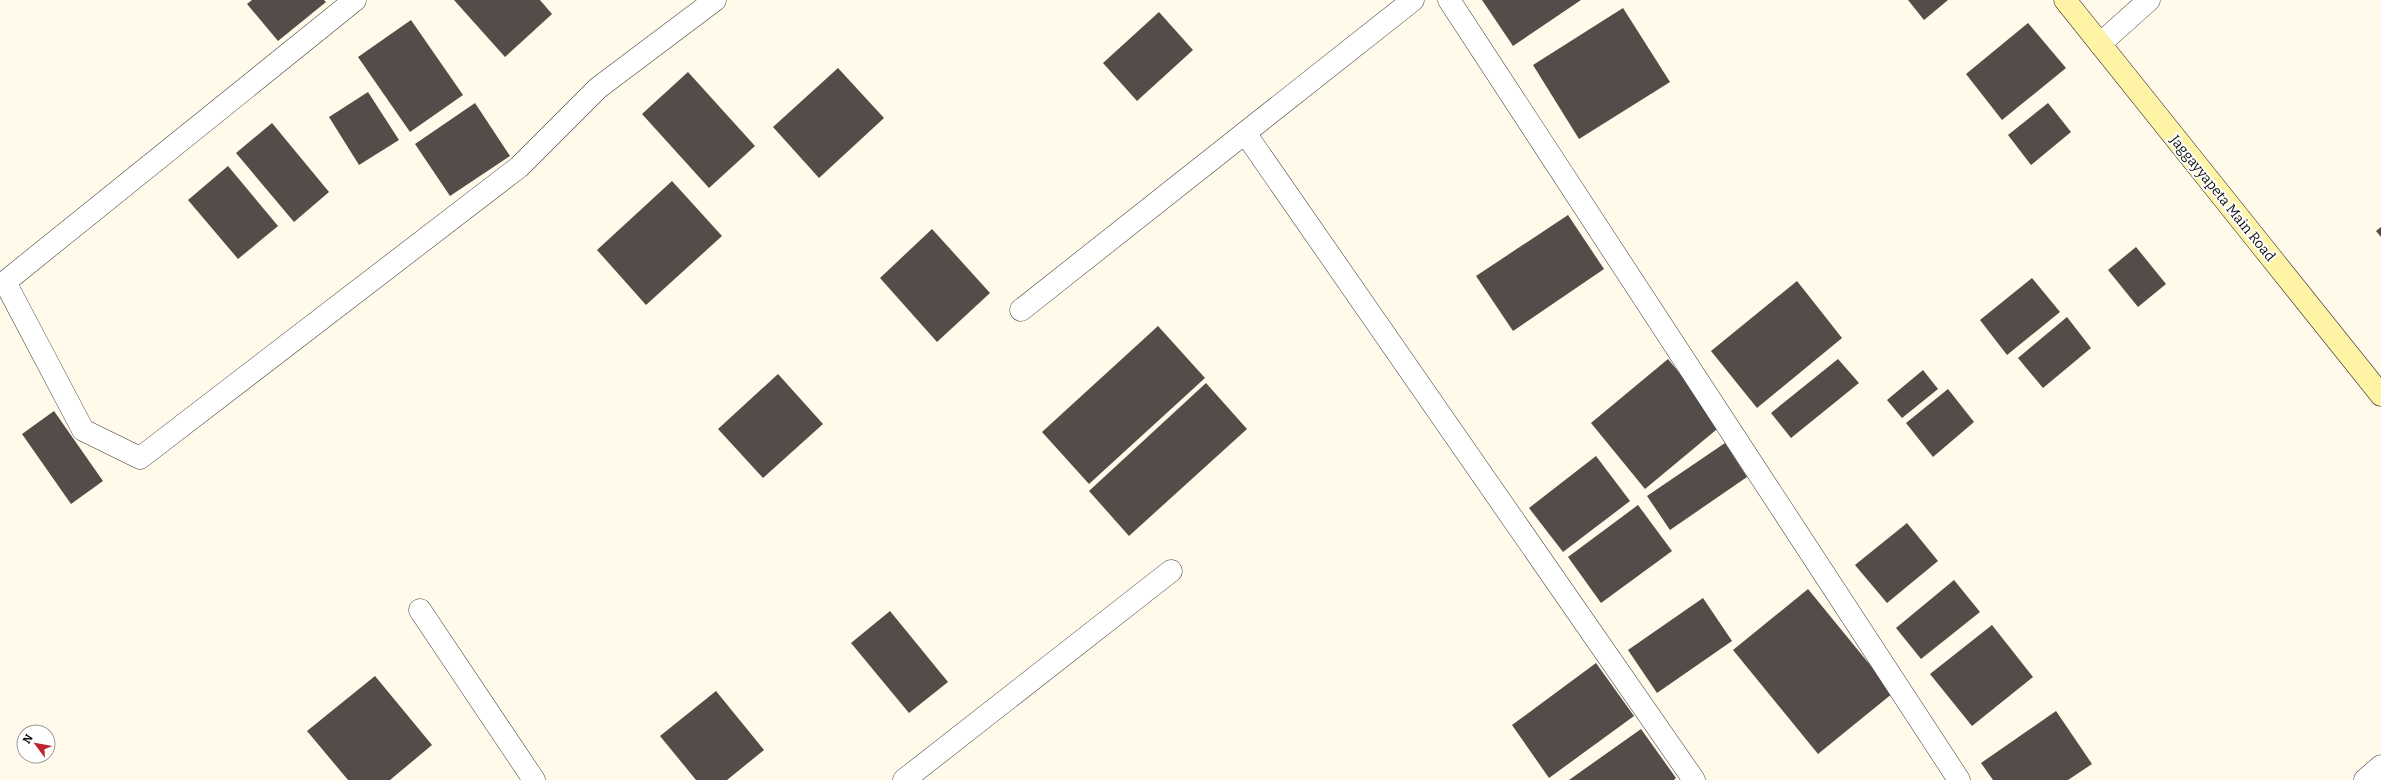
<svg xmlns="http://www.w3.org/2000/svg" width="2381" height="780" font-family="Bitter,serif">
<rect width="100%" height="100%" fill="#fffaea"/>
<g fill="#544c48">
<path d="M 252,0 L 324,0 L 326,2 L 278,41 L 247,4 Z"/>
<path d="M 454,0 L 540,0 L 552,14 L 505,57 Z"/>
<path d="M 1482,0 L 1581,0 L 1513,46 Z"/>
<path d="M 1908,0 L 1948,0 L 1924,20 Z"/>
<path d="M 1623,8 L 1670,82 L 1579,139 L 1533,65 Z"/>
<path d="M 1159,12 L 1193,50 L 1137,101 L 1103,63 Z"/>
<path d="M 411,20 L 463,95 L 410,132 L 358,57 Z"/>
<path d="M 2028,23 L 2066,68 L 2002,120 L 1966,74 Z"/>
<path d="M 838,68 L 884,118 L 819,178 L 773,127 Z"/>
<path d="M 688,72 L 755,146 L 709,188 L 642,114 Z"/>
<path d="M 368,92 L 399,140 L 359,165 L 329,117 Z"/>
<path d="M 475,103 L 510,156 L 450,196 L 415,144 Z"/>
<path d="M 2048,103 L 2071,132 L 2031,165 L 2008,135 Z"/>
<path d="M 272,123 L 329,192 L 294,222 L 236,153 Z"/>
<path d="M 228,166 L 278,226 L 238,259 L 188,200 Z"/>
<path d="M 672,181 L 722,236 L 646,305 L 597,250 Z"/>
<path d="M 1568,215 L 1604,269 L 1513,331 L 1476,276 Z"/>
<path d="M 2381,227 L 2381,237 L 2376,231 Z"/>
<path d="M 932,229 L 990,293 L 937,342 L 880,278 Z"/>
<path d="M 2136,247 L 2166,284 L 2138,307 L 2108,270 Z"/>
<path d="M 2032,278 L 2060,312 L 2007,355 L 1980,320 Z"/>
<path d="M 1797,281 L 1842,338 L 1757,408 L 1711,351 Z"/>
<path d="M 2067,317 L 2091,348 L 2043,388 L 2018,358 Z"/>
<path d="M 1158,326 L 1205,378 L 1089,484 L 1042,432 Z"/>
<path d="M 1668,359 L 1722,425 L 1645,489 L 1591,423 Z"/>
<path d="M 1838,359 L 1859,383 L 1791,438 L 1771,413 Z"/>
<path d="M 1923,370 L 1938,389 L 1902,418 L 1887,400 Z"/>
<path d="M 778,374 L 823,424 L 763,478 L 718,429 Z"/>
<path d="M 1206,383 L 1247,429 L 1129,536 L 1089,491 Z"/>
<path d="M 1948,389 L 1974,422 L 1933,457 L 1906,423 Z"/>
<path d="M 54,411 L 103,481 L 71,504 L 22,434 Z"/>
<path d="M 1725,443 L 1747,477 L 1670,530 L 1647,496 Z"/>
<path d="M 1596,456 L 1630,501 L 1563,552 L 1529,508 Z"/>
<path d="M 1638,505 L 1672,551 L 1601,603 L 1568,557 Z"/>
<path d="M 1907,523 L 1938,561 L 1887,603 L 1855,565 Z"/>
<path d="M 1954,580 L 1980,612 L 1921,659 L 1896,628 Z"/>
<path d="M 1808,589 L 1893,693 L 1818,754 L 1733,650 Z"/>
<path d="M 1703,598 L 1732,641 L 1657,693 L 1628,650 Z"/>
<path d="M 890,611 L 948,682 L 909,713 L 851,643 Z"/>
<path d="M 1992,625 L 2033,677 L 1972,726 L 1930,674 Z"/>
<path d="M 1596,663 L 1634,716 L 1549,778 L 1512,725 Z"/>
<path d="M 375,676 L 432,745 L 390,780 L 348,780 L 307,731 Z"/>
<path d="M 716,691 L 764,750 L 727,780 L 696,780 L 660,736 Z"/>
<path d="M 2056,711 L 2092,764 L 2068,780 L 1993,780 L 1981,763 Z"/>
<path d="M 1641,729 L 1676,778 L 1674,780 L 1569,780 Z"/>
</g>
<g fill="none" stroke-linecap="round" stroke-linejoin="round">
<defs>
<g id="street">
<path d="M 355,0 L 5,282 L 83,430 L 140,458 L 519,167 L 598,88 L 715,0"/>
<path d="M 1449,0 L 1959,780"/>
<path d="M 2100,44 L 2149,0"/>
<path d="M 1245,133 L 1694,780"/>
<path d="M 1021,310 L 1413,0"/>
<path d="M 420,610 L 534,780"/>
<path d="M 904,780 L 1171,571"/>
<path d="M 2365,780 L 2381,766"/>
</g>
<path id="secondary" d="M 2065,0 L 2381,395"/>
</defs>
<use href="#street" stroke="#3e3e3e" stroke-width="23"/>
<use href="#secondary" stroke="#2d2d2d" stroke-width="23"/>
<use href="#street" stroke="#fff" stroke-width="22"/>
<use href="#secondary" stroke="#fff3a5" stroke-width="22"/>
</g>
<g text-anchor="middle" stroke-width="4" stroke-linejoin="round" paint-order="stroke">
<g font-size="14" fill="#0b0b0b" stroke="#fff">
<text transform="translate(2223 198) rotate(51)" y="5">Jaggayyapeta Main Road</text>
</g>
</g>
<g transform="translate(36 744) rotate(302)"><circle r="19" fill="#ffffff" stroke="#9d9d9d"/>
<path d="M0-3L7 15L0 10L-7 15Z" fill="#bb242d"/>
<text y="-6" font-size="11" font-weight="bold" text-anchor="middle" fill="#0b0b0b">N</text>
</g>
</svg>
